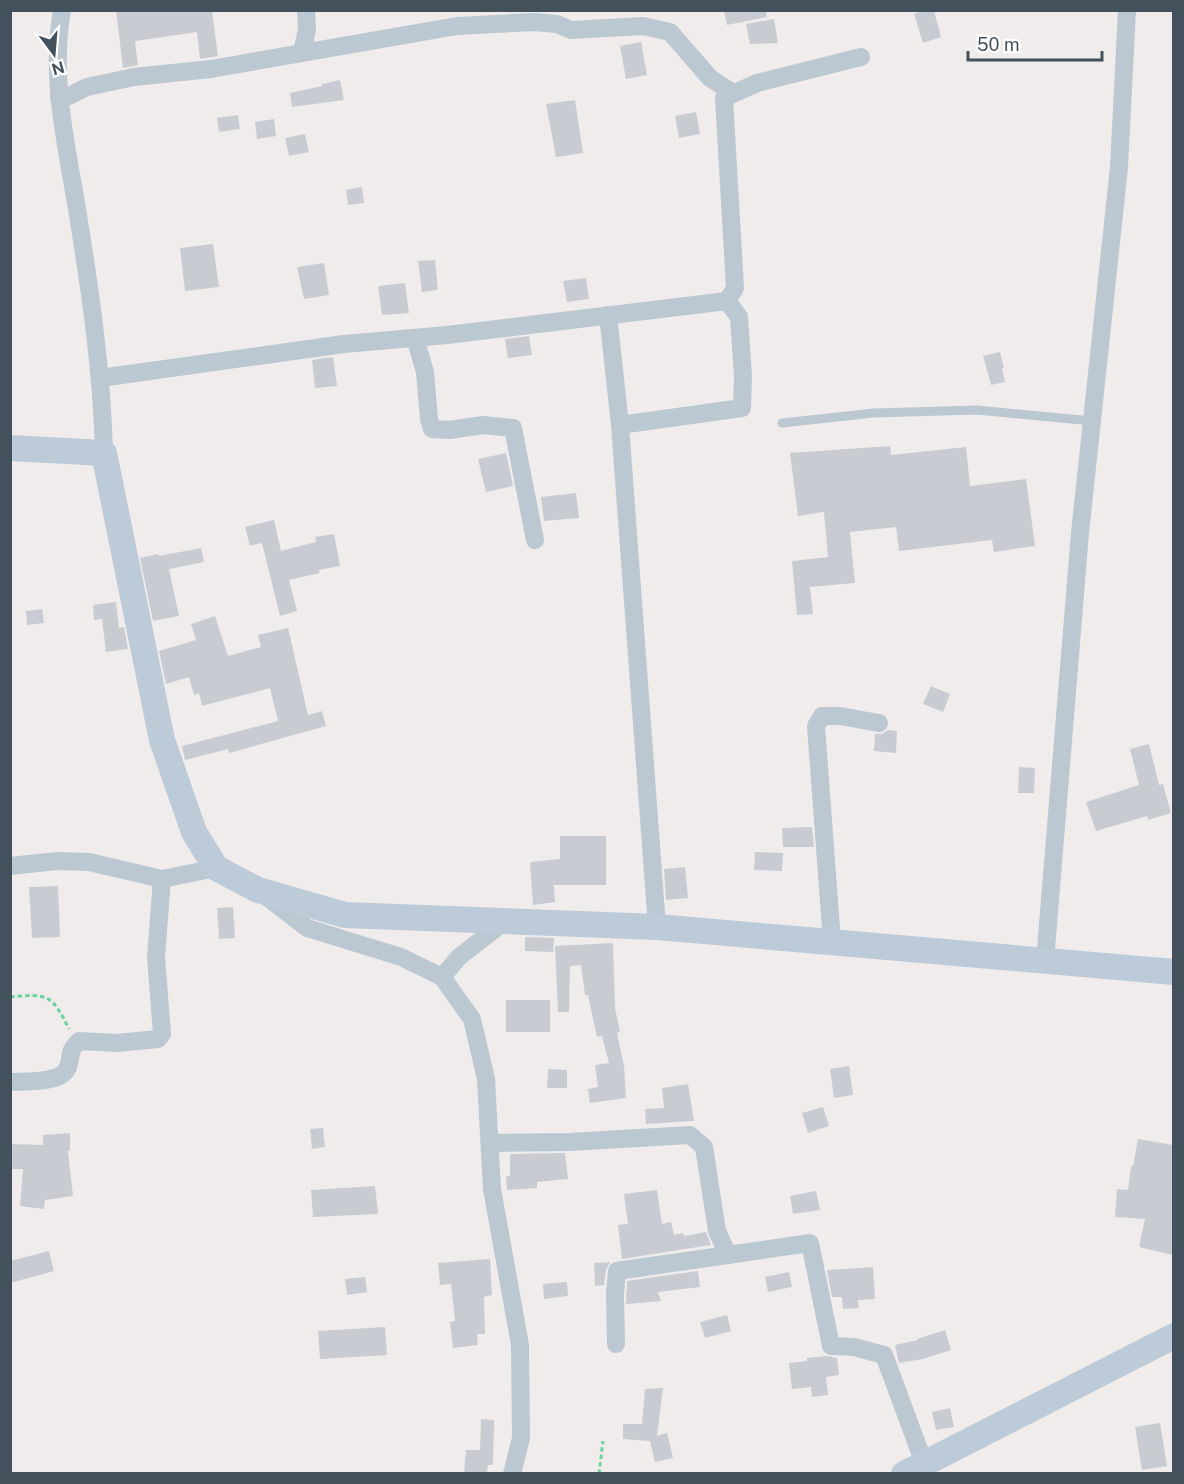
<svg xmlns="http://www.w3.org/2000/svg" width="1184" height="1484" font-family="'Public Sans',sans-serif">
<rect width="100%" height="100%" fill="#f0ecec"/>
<g fill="#c8ccd2">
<path d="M 116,10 L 199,10 L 199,12 L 212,11 L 218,56 L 200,59 L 197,32 L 135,41 L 138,65 L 123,68 Z"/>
<path d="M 724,10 L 766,10 L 767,17 L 727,25 Z"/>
<path d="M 926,10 L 934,10 L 941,37 L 923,43 L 914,14 Z"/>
<path d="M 774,19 L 778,43 L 750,44 L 746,24 Z"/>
<path d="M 641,42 L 647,75 L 626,79 L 620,46 Z"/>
<path d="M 340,80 L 344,100 L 292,107 L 290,93 L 322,86 L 322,84 Z"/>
<path d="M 575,100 L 583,153 L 556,157 L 546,104 Z"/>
<path d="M 696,112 L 700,134 L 679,138 L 675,116 Z"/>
<path d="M 238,115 L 240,129 L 219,132 L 217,118 Z"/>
<path d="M 274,119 L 276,136 L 257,139 L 255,122 Z"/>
<path d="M 305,134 L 309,152 L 289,156 L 285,138 Z"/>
<path d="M 362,187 L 364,203 L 348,205 L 346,190 Z"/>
<path d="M 213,244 L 219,287 L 185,291 L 180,248 Z"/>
<path d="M 435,260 L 438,290 L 422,292 L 418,261 Z"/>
<path d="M 324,263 L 329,295 L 304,299 L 297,267 Z"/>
<path d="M 586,278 L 589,299 L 567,302 L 563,281 Z"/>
<path d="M 405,283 L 409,313 L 382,315 L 378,286 Z"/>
<path d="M 529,336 L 532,355 L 508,358 L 505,339 Z"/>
<path d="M 1000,352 L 1004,368 L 1002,368 L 1005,382 L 991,385 L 983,356 Z"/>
<path d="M 333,357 L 337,386 L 315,388 L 312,360 Z"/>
<path d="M 890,446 L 891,455 L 966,447 L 970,486 L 1026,479 L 1035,546 L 994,552 L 992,540 L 899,551 L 896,527 L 850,532 L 855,583 L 810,587 L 813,614 L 797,615 L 792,561 L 828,557 L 824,512 L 798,516 L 790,453 Z"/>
<path d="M 506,453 L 513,486 L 486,492 L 478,459 Z"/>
<path d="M 576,493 L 579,518 L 544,521 L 541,497 Z"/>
<path d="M 274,520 L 281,551 L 316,542 L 315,537 L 334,534 L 340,566 L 319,570 L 320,573 L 289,580 L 297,611 L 280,616 L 262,543 L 250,546 L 245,527 Z"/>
<path d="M 201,548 L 204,562 L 169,569 L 179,616 L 153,621 L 140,558 L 158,554 L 159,556 Z"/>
<path d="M 116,602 L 119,628 L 124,627 L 128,649 L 106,652 L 102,619 L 94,620 L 93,605 Z"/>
<path d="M 42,609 L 44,623 L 27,625 L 26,611 Z"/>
<path d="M 215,616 L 228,656 L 261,647 L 258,635 L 288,628 L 308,715 L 322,711 L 326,726 L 229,753 L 228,749 L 185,760 L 182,746 L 278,721 L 270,688 L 202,706 L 199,693 L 194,695 L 189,677 L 166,684 L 159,651 L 196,640 L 191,624 Z"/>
<path d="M 931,686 L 950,694 L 943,712 L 923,704 Z"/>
<path d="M 888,730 L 897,731 L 896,753 L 874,751 L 875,734 L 882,734 Z"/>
<path d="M 1149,744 L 1159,785 L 1163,784 L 1171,813 L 1148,820 L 1147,816 L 1096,831 L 1086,802 L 1139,785 L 1130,749 Z"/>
<path d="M 1019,767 L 1035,768 L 1034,793 L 1018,793 Z"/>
<path d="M 812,827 L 814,847 L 783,847 L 782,828 Z"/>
<path d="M 560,836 L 606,836 L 606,885 L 554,885 L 555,902 L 533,905 L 530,862 L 560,859 Z"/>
<path d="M 755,852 L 783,853 L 782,871 L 754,870 Z"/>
<path d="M 685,867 L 688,898 L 666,900 L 664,869 Z"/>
<path d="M 58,886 L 60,937 L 32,938 L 29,887 Z"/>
<path d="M 233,907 L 235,938 L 219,939 L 217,908 Z"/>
<path d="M 525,937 L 554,938 L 553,952 L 525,951 Z"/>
<path d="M 613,943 L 615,1008 L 620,1032 L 617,1033 L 624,1066 L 626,1098 L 590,1103 L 588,1089 L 598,1087 L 595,1065 L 609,1063 L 602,1036 L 597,1037 L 588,995 L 585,995 L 581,965 L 570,966 L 569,1012 L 558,1012 L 555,946 Z"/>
<rect x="506" y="1000" width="44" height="32"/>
<path d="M 849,1066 L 853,1095 L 834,1098 L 830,1069 Z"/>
<path d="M 548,1069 L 567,1070 L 567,1088 L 547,1088 Z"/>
<path d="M 688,1084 L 694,1121 L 646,1124 L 645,1109 L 664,1108 L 662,1088 Z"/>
<path d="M 823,1107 L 829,1126 L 808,1133 L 802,1113 Z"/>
<path d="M 323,1128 L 325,1147 L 312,1149 L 310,1129 Z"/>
<path d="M 70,1133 L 70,1151 L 68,1151 L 73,1196 L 45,1200 L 44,1209 L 20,1206 L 23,1169 L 10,1169 L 10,1144 L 43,1145 L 43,1135 Z"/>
<path d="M 1138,1139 L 1173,1145 L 1173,1255 L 1139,1247 L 1145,1219 L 1115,1217 L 1117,1189 L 1128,1190 L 1131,1166 L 1133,1166 Z"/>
<path d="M 565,1153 L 568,1179 L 537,1182 L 537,1188 L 507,1190 L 506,1176 L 510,1176 L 510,1154 Z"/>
<path d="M 375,1186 L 378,1214 L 313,1217 L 311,1190 Z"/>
<path d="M 657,1190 L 662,1224 L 671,1222 L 674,1235 L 683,1233 L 684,1236 L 706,1232 L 711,1245 L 622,1259 L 618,1225 L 628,1224 L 624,1194 Z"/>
<path d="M 816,1191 L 820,1210 L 793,1214 L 790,1196 Z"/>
<path d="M 49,1251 L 54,1271 L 10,1283 L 10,1261 Z"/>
<path d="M 490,1259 L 492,1295 L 484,1297 L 485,1334 L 477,1334 L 478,1345 L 453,1348 L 450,1322 L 455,1321 L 451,1284 L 440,1285 L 438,1263 Z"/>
<path d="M 610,1262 L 606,1270 L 604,1285 L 595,1286 L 594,1263 Z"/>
<path d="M 873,1267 L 875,1299 L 858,1300 L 859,1308 L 843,1309 L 842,1297 L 832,1297 L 827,1270 Z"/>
<path d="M 698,1271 L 700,1287 L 658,1292 L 661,1301 L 626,1304 L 627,1281 Z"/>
<path d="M 789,1272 L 792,1287 L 768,1292 L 765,1277 Z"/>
<path d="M 365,1277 L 367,1292 L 347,1295 L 345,1279 Z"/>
<path d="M 567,1282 L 568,1296 L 544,1299 L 543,1284 Z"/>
<path d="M 727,1315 L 731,1331 L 705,1338 L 700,1322 Z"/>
<path d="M 385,1327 L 387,1355 L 320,1359 L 318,1331 Z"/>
<path d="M 945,1330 L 951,1350 L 923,1359 L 899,1363 L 895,1345 L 918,1340 L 917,1339 Z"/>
<path d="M 826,1356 L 837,1358 L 839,1375 L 826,1377 L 828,1395 L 812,1397 L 811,1387 L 792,1389 L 789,1363 L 807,1361 L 807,1358 Z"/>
<path d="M 663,1388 L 657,1436 L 667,1433 L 673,1458 L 655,1462 L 650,1441 L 623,1439 L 623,1424 L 642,1424 L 645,1389 Z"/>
<path d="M 950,1408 L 954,1427 L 936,1430 L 932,1412 Z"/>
<path d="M 481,1419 L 494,1420 L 493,1465 L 488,1465 L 487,1473 L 464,1473 L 466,1450 L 480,1450 Z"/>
<path d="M 1160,1423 L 1167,1466 L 1142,1470 L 1135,1427 Z"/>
</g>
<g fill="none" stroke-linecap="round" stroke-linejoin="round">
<g stroke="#6bd39c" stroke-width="3" stroke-dasharray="4.5 3" stroke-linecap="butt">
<path d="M 10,997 C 49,993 52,995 69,1029"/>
<path d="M 599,1474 L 603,1441"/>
</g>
<path stroke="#bbc8d1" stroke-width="9" d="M 782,423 L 874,413 L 977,410 L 1092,421"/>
<g stroke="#bbc8d1" stroke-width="18">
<path d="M 62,10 C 50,77 66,143 77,209 C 90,289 102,371 104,453"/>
<path d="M 302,53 L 307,29 L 306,10"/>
<path d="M 59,98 L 69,96 L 87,87 L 134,77 L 211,69 L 457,26 L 534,22 L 557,24 L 571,30 L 643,26 L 670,32 L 710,78 L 733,93"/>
<path d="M 727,301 L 735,288 L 724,98 L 757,83 L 861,57"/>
<path d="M 608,315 L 620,425"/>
<path d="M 415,338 L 425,372 L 429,419 L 432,429 L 449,430 L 483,425 L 513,428 L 535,540"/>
<path d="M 100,378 L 344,344 L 447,335 L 727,301 L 739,317 L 743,376 L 742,408 L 620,425 L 657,927"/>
<path d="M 10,866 L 57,861 L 89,862 L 162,879 L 216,868"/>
<path d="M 267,897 L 307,928 L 401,957 L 442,977 L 472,1019 L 486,1079 L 492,1189 L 520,1345 L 521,1438 L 512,1474"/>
<path d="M 832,942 L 816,726 L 822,716 L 840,716 L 879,723"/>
<path d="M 1045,961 L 1080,533 L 1119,167 L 1127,10"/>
<path d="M 442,977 L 459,957 L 504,922"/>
<path d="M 10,1082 C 26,1081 62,1084 68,1067 C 73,1053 67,1053 79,1041 L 117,1043 L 158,1039 L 162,1034 L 156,957 L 162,879"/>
<path d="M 490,1143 L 569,1142 L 690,1135 L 704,1147 L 717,1231 L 728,1255 L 810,1243 L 831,1346 L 854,1347 L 884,1355 L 924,1463"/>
<path d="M 616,1344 L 615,1294 L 617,1271 L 728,1255"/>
</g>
<g stroke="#bdcbd8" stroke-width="26">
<path d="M 10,448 L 104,453 L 162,740 L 194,832 L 216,868 L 258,890 L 345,915 L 657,927 L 1174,972"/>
<path d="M 904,1474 L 1174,1336"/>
</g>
</g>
<rect width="1184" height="1484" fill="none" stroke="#43515c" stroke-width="24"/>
<g transform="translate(54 54) rotate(164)" stroke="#ffffff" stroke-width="4.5" paint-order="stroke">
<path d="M0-4.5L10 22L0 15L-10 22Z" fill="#43515c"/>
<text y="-9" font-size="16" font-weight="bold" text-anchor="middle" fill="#43515c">N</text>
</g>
<path d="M968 51v9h134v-9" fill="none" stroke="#43515c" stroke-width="3"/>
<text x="977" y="51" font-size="18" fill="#43515c" stroke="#ffffff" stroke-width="4.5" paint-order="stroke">50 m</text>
</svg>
